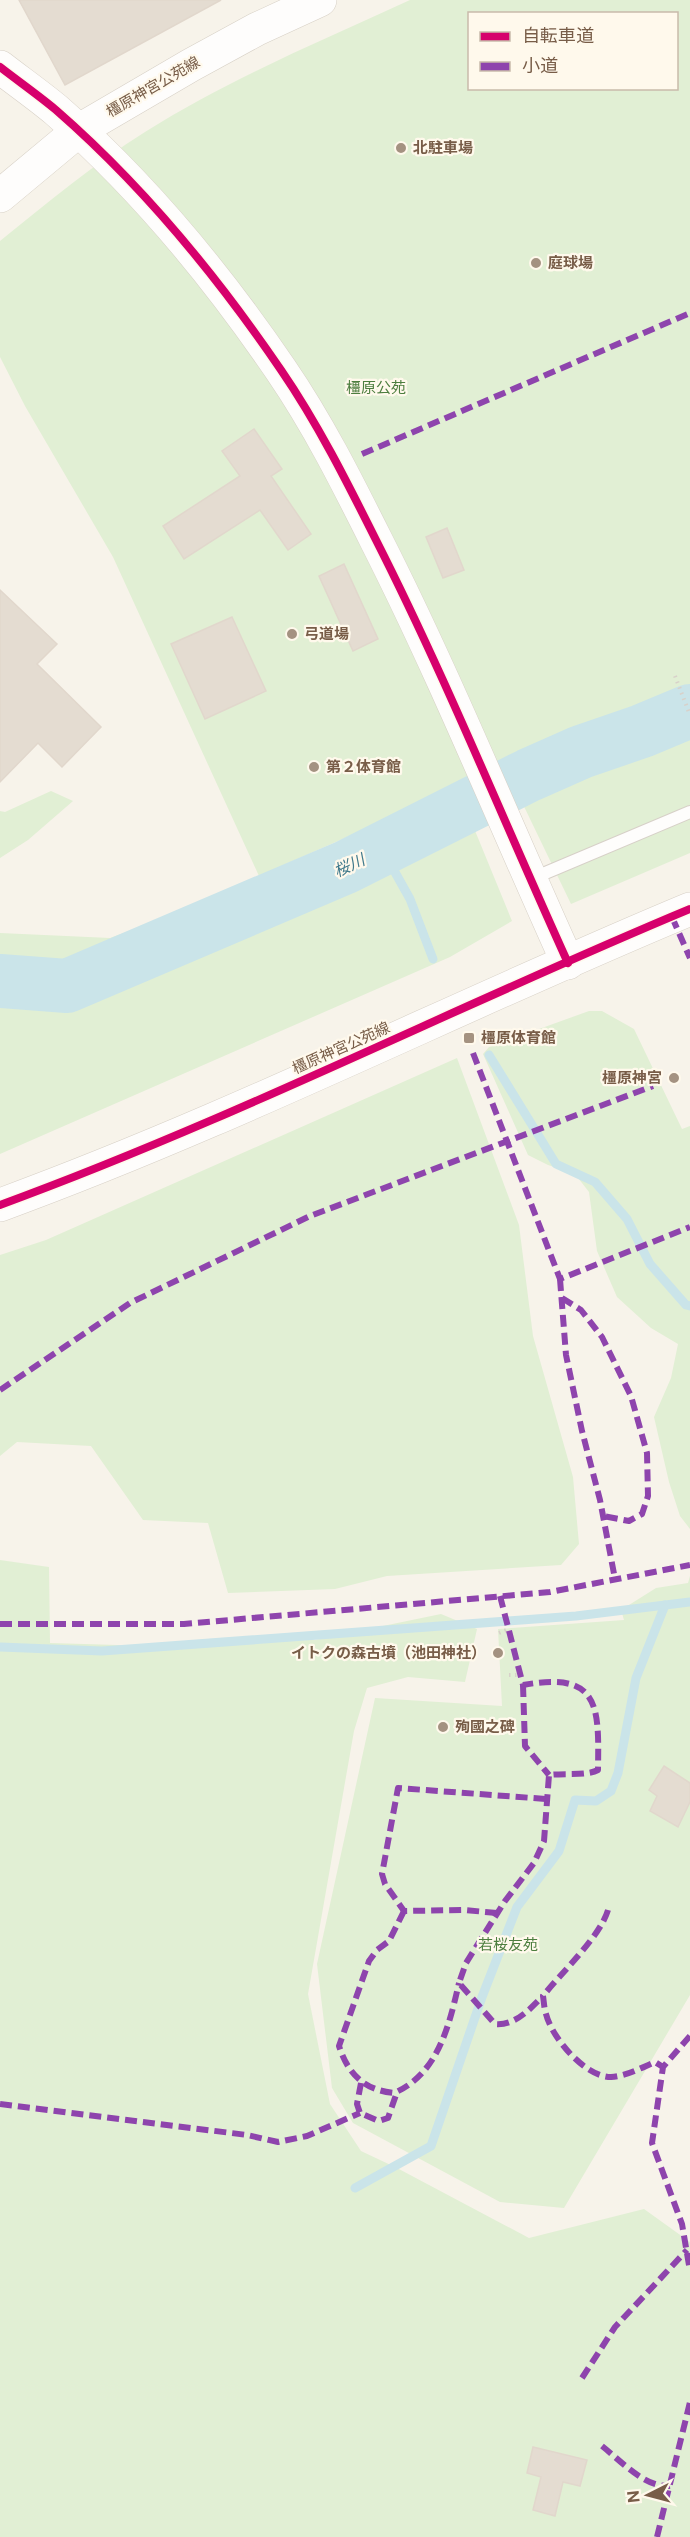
<svg xmlns="http://www.w3.org/2000/svg" width="690" height="2537" font-family="'Public Sans','Noto Sans JP',sans-serif">
<rect width="100%" height="100%" fill="#f7f3ea"/>
<g fill="#e1efd4" fill-rule="evenodd">
<path d="M 410,0 L 690,0 L 690,853 L 571,904 L 505,767 L 259,876 L 113,557 L 25,406 L 0,357 L 0,241 C 47,203 94,164 145,132 C 229,79 321,41 410,0 ZM 470,14 L 676,14 L 676,88 L 470,88 Z"/>
<path d="M 51,791 L 73,801 L 28,840 L 0,858 L 0,811 L 5,812 Z"/>
<path d="M 462,799 L 512,921 L 450,957 L 0,1154 L 0,933 L 110,938 L 265,881 Z"/>
<path d="M 589,1011 L 602,1011 L 634,1029 L 682,1129 L 690,1126 L 690,1529 L 680,1516 L 669,1482 L 654,1417 L 671,1378 L 678,1344 L 651,1328 L 617,1297 L 597,1251 L 589,1192 L 575,1174 L 548,1165 L 528,1155 L 483,1054 L 489,1047 Z"/>
<path d="M 457,1058 L 519,1225 L 533,1336 L 573,1477 L 579,1544 L 561,1565 L 387,1576 L 335,1589 L 228,1593 L 208,1523 L 143,1520 L 91,1446 L 17,1442 L 0,1456 L 0,1255 L 46,1240 Z"/>
<path d="M 0,1560 L 49,1567 L 50,1643 L 185,1647 L 251,1637 L 315,1640 L 441,1614 L 477,1629 L 465,1682 L 408,1677 L 367,1688 L 354,1731 L 308,1994 L 330,2104 L 361,2151 L 397,2168 L 529,2238 L 644,2209 L 690,2242 L 690,2537 L 0,2537 Z"/>
<path d="M 690,1576 L 690,1995 L 564,2208 L 500,2202 L 353,2123 L 332,2088 L 317,1964 L 375,1698 L 502,1706 L 498,1629 L 624,1620 L 621,1610 L 656,1588 L 688,1583 Z"/>
</g>
<g fill="none" stroke-linecap="round" stroke-linejoin="round">
<g stroke="#cae4e9" stroke-width="9">
<path d="M 382,849 L 410,899 L 433,959"/>
<path d="M 489,1055 L 556,1164 L 595,1182 L 627,1219 L 650,1264 L 686,1305 L 690,1306"/>
<path d="M 0,1647 L 102,1651 L 576,1616 L 690,1602"/>
<path d="M 355,2188 L 431,2146 L 482,1997 L 517,1907 L 559,1851 L 575,1800 L 596,1801 L 611,1791 L 618,1773 L 636,1678 L 665,1605"/>
</g>
<path stroke="#cae4e9" stroke-width="54" d="M 0,981 L 67,986 L 346,867 L 529,775 L 581,752 L 642,731 L 690,711"/>
</g>
<g fill="#e4dcd1" stroke="#e1d7cc" stroke-width="1.5">
<path d="M 19,0 L 221,0 L 65,85 Z"/>
<path d="M 254,429 L 282,469 L 271,476 L 311,534 L 288,550 L 260,510 L 184,559 L 163,526 L 240,476 L 222,451 Z"/>
<path d="M 447,528 L 464,570 L 443,578 L 426,537 Z"/>
<path d="M 344,564 L 378,639 L 353,651 L 319,576 Z"/>
<path d="M 0,590 L 57,644 L 37,664 L 101,727 L 62,767 L 38,743 L 0,782 Z"/>
<path d="M 232,617 L 266,691 L 205,719 L 171,644 Z"/>
<path d="M 664,1766 L 690,1783 L 690,1802 L 678,1827 L 650,1811 L 657,1796 L 649,1790 Z"/>
<path d="M 533,2447 L 587,2460 L 580,2486 L 563,2482 L 555,2516 L 533,2510 L 541,2477 L 527,2473 Z"/>
</g>
<g fill="none" stroke-linecap="round" stroke-linejoin="round">
<defs>
<path id="lane" d="M 531,879 L 690,812"/>
<g id="secondary">
<path d="M 0,67 C 18,81 38,95 56,110 C 142,185 217,276 281,370 C 318,424 347,482 376,540 C 446,678 504,822 568,963"/>
<path d="M 0,196 L 78,131 L 191,65 L 257,29 L 320,0"/>
<path d="M 0,1205 C 235,1119 459,1005 690,909"/>
</g>
</defs>
<use href="#lane" stroke="#d7d0c8" stroke-width="14"/>
<use href="#secondary" stroke="#d7d0c6" stroke-width="34"/>
<g stroke="#d8d1ca" stroke-width="4" stroke-dasharray="1.5 4.5" stroke-linecap="butt">
<path d="M 675,676 L 690,715"/>
<path d="M 499,1633 L 509,1629"/>
<path d="M 509,1675 L 520,1675"/>
</g>
<use href="#lane" stroke="#fefdfc" stroke-width="12"/>
<use href="#secondary" stroke="#fefdfc" stroke-width="33"/>
<g stroke="#8e44ad" stroke-width="6" stroke-dasharray="12 6" stroke-linecap="butt">
<path d="M 362,454 L 690,313"/>
<path d="M 672,917 L 690,958"/>
<path d="M 473,1053 L 560,1279 L 690,1227"/>
<path d="M 560,1279 L 566,1355 L 582,1431 L 600,1500 L 615,1579"/>
<path d="M 562,1298 L 581,1310 L 602,1337 L 631,1396 L 647,1453 L 648,1496 L 642,1514 L 629,1521 L 603,1516"/>
<path d="M 0,1390 L 130,1303 L 310,1216 L 653,1086"/>
<path d="M 500,1596 L 523,1685 C 600,1671 599,1706 598,1770 C 587,1776 564,1773 549,1775 L 544,1841 L 534,1863 L 505,1901 L 466,1963 L 459,1983 L 495,2024 C 515,2026 530,2009 543,1996"/>
<path d="M 0,1624 L 184,1624 L 550,1592 L 690,1565"/>
<path d="M 523,1685 L 525,1746 L 549,1775"/>
<path d="M 608,1910 C 600,1937 561,1973 543,1996 C 544,2002 544,2008 546,2014 C 552,2038 585,2077 611,2077 C 626,2076 641,2068 655,2062 L 663,2067"/>
<path d="M 404,1911 L 389,1941 L 377,1950 L 369,1961 L 339,2046 C 348,2074 364,2090 394,2093 C 438,2074 449,2026 459,1983"/>
<path d="M 497,1913 L 464,1910 L 404,1911 L 385,1884 L 382,1874 L 398,1788 L 546,1799"/>
<path d="M 690,2036 L 663,2067 L 652,2143 L 682,2224 L 690,2271"/>
<path d="M 361,2083 L 357,2104 L 360,2113 L 379,2121 L 388,2118 L 397,2092"/>
<path d="M 0,2104 L 247,2135 L 278,2142 L 307,2136 L 360,2113"/>
<path d="M 582,2378 L 615,2327 L 687,2250"/>
<path d="M 602,2446 C 621,2461 645,2488 670,2486"/>
<path d="M 657,2537 L 690,2402"/>
</g>
<defs>
<g id="cycleway">
<path d="M 0,67 C 18,81 38,95 56,110 C 142,185 217,276 281,370 C 318,424 347,482 376,540 C 446,678 504,822 568,963"/>
<path d="M 0,1205 C 235,1119 459,1005 690,909"/>
</g>
</defs>
<use href="#cycleway" stroke="#fff9ec" stroke-width="11"/>
<use href="#cycleway" stroke="#d6006c" stroke-width="8"/>
</g>
<g fill="#a49281" stroke="#fff9ec" stroke-width="2">
<circle cx="401" cy="148" r="6"/>
<circle cx="536" cy="263" r="6"/>
<circle cx="292" cy="634" r="6"/>
<circle cx="314" cy="767" r="6"/>
<rect x="463" y="1032" width="12" height="12" rx="3"/>
<circle cx="674" cy="1078" r="6"/>
<circle cx="498" cy="1653" r="6"/>
<circle cx="443" cy="1727" r="6"/>
</g>
<g text-anchor="middle" stroke-width="4.5" stroke-linejoin="round" paint-order="stroke">
<g font-size="15" fill="#785d48" stroke="#fff9ec">
<text transform="translate(153 87) rotate(-30)" y="5">橿原神宮公苑線</text>
<text transform="translate(341 1048) rotate(-24)" y="5">橿原神宮公苑線</text>
</g>
<g font-size="15" font-weight="bold" fill="#785d48" stroke="#fff9ec" text-anchor="start">
<text x="413" y="153">北駐車場</text>
<text x="548" y="268">庭球場</text>
<text x="304" y="639">弓道場</text>
<text x="326" y="772">第２体育館</text>
<text x="481" y="1043">橿原体育館</text>
<text x="662" y="1083" text-anchor="end">橿原神宮</text>
<text x="486" y="1658" text-anchor="end">イトクの森古墳（池田神社）</text>
<text x="455" y="1732">殉國之碑</text>
</g>
<g font-size="15" fill="#4d7e3f" stroke="#fff9ec">
<text x="376" y="393">橿原公苑</text>
<text x="508" y="1950">若桜友苑</text>
</g>
<g font-size="16" font-style="italic" fill="#417a8c" stroke="#fff9ec">
<text transform="translate(349 865) rotate(-25)" y="6">桜川</text>
</g>
</g>
<rect x="468" y="12" width="210" height="78" fill="#fff9ec" stroke="#c9bbaa" stroke-width="1.5"/>
<rect x="480" y="32" width="30" height="9" fill="#d6006c" stroke="#c9bbaa" stroke-width="1.5"/>
<text x="522" y="42" font-size="18" fill="#785d48">自転車道</text>
<rect x="480" y="62" width="30" height="9" fill="#8e44ad" stroke="#c9bbaa" stroke-width="1.5"/>
<text x="522" y="72" font-size="18" fill="#785d48">小道</text>
<g transform="translate(648 2495) rotate(264)" stroke="#fff9ec" stroke-width="4.5" paint-order="stroke">
<path d="M0-4.5L10 22L0 15L-10 22Z" fill="#785d48"/>
<text y="-9" font-size="16" font-weight="bold" text-anchor="middle" fill="#785d48">N</text>
</g>
</svg>
